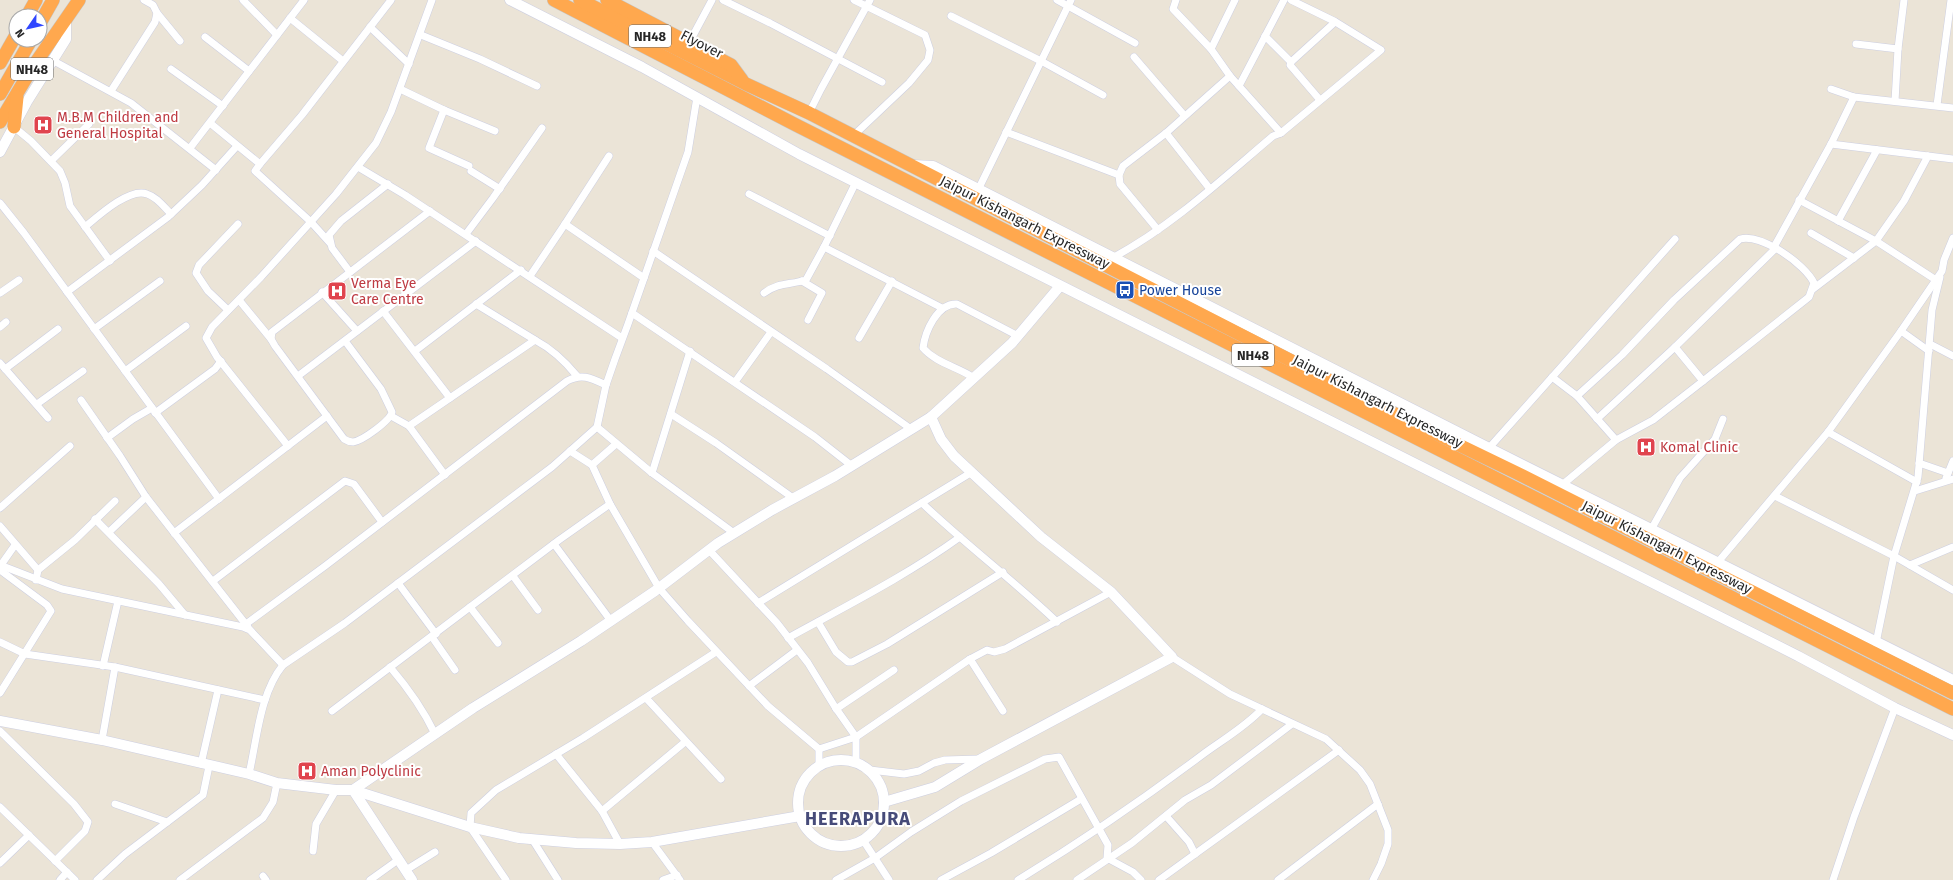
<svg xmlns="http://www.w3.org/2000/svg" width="1953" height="880" font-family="'Fira Sans',sans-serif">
<rect width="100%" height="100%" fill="#ebe4d7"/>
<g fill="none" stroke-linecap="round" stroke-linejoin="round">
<defs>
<g id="street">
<path d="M 243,0 L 277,35"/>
<path d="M 723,0 L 770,23 L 882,82"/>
<path d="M 1057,0 L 1135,43"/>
<path d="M 1176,0 L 1173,9 L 1211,49 L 1230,76 L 1281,133"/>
<path d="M 157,13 L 180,41"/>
<path d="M 951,16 L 1041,61 L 1103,95"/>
<path d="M 290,18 L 343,61"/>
<path d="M 370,27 L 409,64"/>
<path d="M 421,35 L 480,59 L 537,86"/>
<path d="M 1265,36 L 1291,62"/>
<path d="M 205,37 L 249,71"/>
<path d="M 689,43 L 712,0"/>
<path d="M 1856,44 L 1898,49"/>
<path d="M 1211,49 L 1235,0"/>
<path d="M 1134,57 L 1184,115"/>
<path d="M 52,60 L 131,103 L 216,170"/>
<path d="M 171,69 L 223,106"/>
<path d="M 1239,86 L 1284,0"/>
<path d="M 400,89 L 444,110 L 429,148 L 469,166"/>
<path d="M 1831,89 L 1854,97 L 1953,108"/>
<path d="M 111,91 L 155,22 L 157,13 L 153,5 L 144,0"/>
<path d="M 1320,100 L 1290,65 L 1291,62 L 1335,22"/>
<path d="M 1895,101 L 1898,49 L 1904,0"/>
<path d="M 1937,105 L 1951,0"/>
<path d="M 444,110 L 495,131"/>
<path d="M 809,113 L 821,89 L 870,0"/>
<path d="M 210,123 L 260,164 L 255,171 L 311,222 L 330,243"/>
<path d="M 14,127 L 31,141 L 60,171 L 65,183 L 70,206 L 110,261"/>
<path d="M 1006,132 L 1119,175"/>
<path d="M 1166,133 L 1210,189"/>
<path d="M 853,136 L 909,83 L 928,60 L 930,50 L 925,35 L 854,0"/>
<path d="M 1831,144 L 1953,159"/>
<path d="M 190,148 L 304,0"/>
<path d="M 609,156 L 565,224 L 644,278"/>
<path d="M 51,161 L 89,124"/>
<path d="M 260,164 L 302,115 L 391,0"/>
<path d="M 358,167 L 405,195 L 622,338"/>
<path d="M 471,171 L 500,189"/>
<path d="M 978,190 L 1071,0"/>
<path d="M 749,194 L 830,236"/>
<path d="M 1799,200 L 1876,241 L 1936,280"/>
<path d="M 0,203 L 24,233 L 219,499"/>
<path d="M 1838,221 L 1877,150"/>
<path d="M 85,227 C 98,216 130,187 147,194 C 157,197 164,207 171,214"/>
<path d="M 1158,230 L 1120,184 L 1119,175 L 1123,166 L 1166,133 L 1230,76"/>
<path d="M 1811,233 L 1854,258"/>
<path d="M 466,234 L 493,198 L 542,128"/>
<path d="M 824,247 L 942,308"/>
<path d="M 1774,247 L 1831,144 L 1854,97"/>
<path d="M 653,251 L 827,369 L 911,429"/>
<path d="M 1114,257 C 1172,226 1222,179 1273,136 L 1281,133 L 1381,50 L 1334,21 L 1291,0"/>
<path d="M 350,272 L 332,248 L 329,235 L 341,221 L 388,184"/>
<path d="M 530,276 L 565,224"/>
<path d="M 802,281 L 822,293 L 808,320"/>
<path d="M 1813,289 L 1876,241 L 1904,201 L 1928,156"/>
<path d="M 67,292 L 168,217 L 202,185 L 237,146"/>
<path d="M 322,292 L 357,331"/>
<path d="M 0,293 L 19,280"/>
<path d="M 764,293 C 779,282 790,285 806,280 L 824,247 L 856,182"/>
<path d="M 239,300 L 271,339"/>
<path d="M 476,304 L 535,340"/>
<path d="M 228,310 L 208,291 L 196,273 L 199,265 L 238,224"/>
<path d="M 383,311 L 450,398"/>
<path d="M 632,313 L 815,437 L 852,466"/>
<path d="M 0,327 L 6,322"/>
<path d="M 94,329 L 160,281"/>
<path d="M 1901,331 L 1929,351"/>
<path d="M 859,338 L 892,281"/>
<path d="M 345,341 L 381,389 L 392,412 C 390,421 362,441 353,442 C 350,442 347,441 344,439 L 275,346 L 271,339 L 272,332 L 430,211"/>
<path d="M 1930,344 L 1953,356"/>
<path d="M 415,351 L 521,270"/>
<path d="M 0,363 L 48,418"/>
<path d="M 5,369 L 58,329"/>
<path d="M 125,371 L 186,326"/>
<path d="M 298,376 L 476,241"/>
<path d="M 1552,377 L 1577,396 L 1616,440 L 1562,485"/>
<path d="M 974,378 C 958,367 936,363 923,348 C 925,332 937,303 957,304 L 1018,336"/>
<path d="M 735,382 L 771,332"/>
<path d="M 1577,396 L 1622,355 L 1674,300 L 1740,239 C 1761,233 1805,264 1814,283 L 1809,297 L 1703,381 L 1675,347"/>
<path d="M 81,400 L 120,456 L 146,497 L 248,627"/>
<path d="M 37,404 L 83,371"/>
<path d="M 155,413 L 215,369 L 221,361"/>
<path d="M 671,414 L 716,443 L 793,498"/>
<path d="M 391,416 L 409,426 L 445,475"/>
<path d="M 1597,419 L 1675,347 L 1776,248"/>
<path d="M 409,426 L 535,340 C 552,349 564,360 577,376"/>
<path d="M 597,427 L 652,473 L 734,533"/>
<path d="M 1828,432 L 1917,482"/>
<path d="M 107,438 L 133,419 L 152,408"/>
<path d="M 1616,440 L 1653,420 L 1703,381"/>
<path d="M 288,446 L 217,357 L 206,338 L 212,327 L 261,277 L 336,194 L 376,143 L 391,112 L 432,0"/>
<path d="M 1489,448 L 1675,239"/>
<path d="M 570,451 L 592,465 L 610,504 L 659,588 L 688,621 L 768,706 L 819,749 L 819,765"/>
<path d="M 1919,463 L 1948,473"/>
<path d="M 592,465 L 616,444"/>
<path d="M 652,473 L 690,351"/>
<path d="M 1946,478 L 1953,461"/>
<path d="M 1915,491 L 1953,479"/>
<path d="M 1775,496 L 1894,556 L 1953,590"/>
<path d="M 922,503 C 965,544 1013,580 1057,622"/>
<path d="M 0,508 L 70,446"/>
<path d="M 95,519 L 159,584 L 185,615"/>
<path d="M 0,526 L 38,570"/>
<path d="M 1652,528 L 1680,478 L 1715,439 L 1723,419"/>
<path d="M 109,532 L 146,497"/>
<path d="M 174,533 L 327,416"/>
<path d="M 554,544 L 611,621"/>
<path d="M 709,550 L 777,623 L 808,663 L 835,707 L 856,737 L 856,761"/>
<path d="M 1718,562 L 1828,432 L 1901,331 L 1942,271 L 1944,260 L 1953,238"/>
<path d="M 0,565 L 62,589 L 243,627 L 250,630 L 283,665"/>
<path d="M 1,565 L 15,545"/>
<path d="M 1910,565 L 1953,547"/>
<path d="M 0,570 L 47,605 L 51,611 L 0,693"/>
<path d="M 513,576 L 538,610"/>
<path d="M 36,580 L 38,570 L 75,540 L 115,501"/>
<path d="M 213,581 L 345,481 L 354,484 L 382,522"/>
<path d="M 398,583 L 436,634"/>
<path d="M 758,603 L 972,472"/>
<path d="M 470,607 L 498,643"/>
<path d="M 818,622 L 836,652 L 848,662 L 852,662 L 887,644 L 1003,572"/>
<path d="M 246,624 L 325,566 L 567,381 C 582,373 591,378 606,385"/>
<path d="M 432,637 L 455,670"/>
<path d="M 788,638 C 846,606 906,576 960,537"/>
<path d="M 0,642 L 25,654 L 115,667 L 265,700"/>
<path d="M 1876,643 L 1894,556 L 1918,477 L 1932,310 L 1940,277"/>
<path d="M 1172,657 L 1230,694 L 1326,739 L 1360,770 L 1370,784 L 1388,830 L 1388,844 L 1381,864 L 1373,880"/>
<path d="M 970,659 L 1003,711"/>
<path d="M 103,666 L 118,601"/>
<path d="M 390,667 C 408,688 423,709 435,734"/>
<path d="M 749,686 L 797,650"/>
<path d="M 646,698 L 721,779"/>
<path d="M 836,709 L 894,670"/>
<path d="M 332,711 L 559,540 L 610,504"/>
<path d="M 0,731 L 74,804 L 88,822 L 85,831 L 55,861"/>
<path d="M 102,740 L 115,667"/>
<path d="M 819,749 L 856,737 L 970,659 L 987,650 L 994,652 L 1005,649 L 1111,592"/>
<path d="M 556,754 L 602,811 L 620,844"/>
<path d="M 201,764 L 218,690"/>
<path d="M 870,770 L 904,774 L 919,771 L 934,763 L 945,760 L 979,759"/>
<path d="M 249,774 C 257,739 260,693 283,665 L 345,623 L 552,467 L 597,427 L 606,385 L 615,359 L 628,324 L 688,152 L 697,97"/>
<path d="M 115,804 L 167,822"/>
<path d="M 0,807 L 75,880"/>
<path d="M 602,811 L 685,742"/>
<path d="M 1166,816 L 1189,842 L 1195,854"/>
<path d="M 532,839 L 558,880"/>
<path d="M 863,840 L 889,880"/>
<path d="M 652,842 L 680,880"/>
<path d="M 313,851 L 316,824 L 336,790"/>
<path d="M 0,863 L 29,835"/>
<path d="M 406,870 L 435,852"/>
<path d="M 263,876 L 266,880"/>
<path d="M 60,880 L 67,872"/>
<path d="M 97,880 L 125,854 L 203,795 L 209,766"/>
<path d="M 180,880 L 263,818 L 273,802 L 277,783"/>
<path d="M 370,880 L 398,860"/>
<path d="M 506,880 L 470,827 L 471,813 L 496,790 L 583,738 L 716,652"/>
<path d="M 663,880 L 677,875"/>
<path d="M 836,880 L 875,858 L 911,832 L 961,801 L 1045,759 L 1059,757 L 1108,845 L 1107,858 L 1133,872 L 1141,880"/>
<path d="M 941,880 L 991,853 L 1081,799"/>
<path d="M 1018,880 C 1082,841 1142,800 1202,755 C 1222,740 1244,728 1262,709"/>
<path d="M 1077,880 L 1132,843 L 1185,800 L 1211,785 L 1292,724"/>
<path d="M 1159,880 L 1339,750"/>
<path d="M 1278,880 L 1378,804"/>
<path d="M 1833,880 L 1854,817 L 1895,708"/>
</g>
<g id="secondary">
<path d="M 510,0 L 642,67 L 799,154 L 1798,656 L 1895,708 L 1953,735"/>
<path d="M 0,152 L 28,100 L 66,39 L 66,18"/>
<path d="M 913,165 L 933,166 L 1489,448 L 1953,680"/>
<path d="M 0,721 L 102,740 L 249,774 L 277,783 L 336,790 L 353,790 L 470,827 L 519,838 L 576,843 L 620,844 L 652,842 L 800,816"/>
<circle cx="841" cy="803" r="43"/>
<path d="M 884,802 L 935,787 L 981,759 L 1172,657 L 1111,592 L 1041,537 L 954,456 L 941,439 L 931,417 L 1012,343 L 1060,286"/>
<path d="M 412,880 L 353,790 L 473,708 L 581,641 L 655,591 L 718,543 L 772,510 L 835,476 L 931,417"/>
</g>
<g id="highway">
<path d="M 554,0 L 796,125 L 1953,709"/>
<path d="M 580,0 L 746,84 L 809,113 L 1397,415 L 1517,473 L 1953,693"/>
<path d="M 607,0 L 731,65 L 742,80"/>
<path d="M 27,16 L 36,0"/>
<path d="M 40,23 L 53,0"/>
<path d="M 0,63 L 16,35"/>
<path d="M 0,94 L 31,40"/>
<path d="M 0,122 L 32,68 L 79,0"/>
<path d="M 14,127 L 17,97"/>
</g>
</defs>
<use href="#street" stroke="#cdcfe1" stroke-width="8"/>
<use href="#secondary" stroke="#cdcfe1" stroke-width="11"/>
<use href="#highway" stroke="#c7c7c7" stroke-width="14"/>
<use href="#street" stroke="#fff" stroke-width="7"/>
<use href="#secondary" stroke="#fff" stroke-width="10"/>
<use href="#highway" stroke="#ffa84e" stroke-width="13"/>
</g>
<defs>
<symbol id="hospital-square" viewBox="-11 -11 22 22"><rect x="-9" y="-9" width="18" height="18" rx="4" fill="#e0444e" stroke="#fff"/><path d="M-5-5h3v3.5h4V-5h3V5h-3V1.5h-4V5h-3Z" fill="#fff"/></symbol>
<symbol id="bus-square" viewBox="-11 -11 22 22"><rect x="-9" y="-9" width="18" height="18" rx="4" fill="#1a4fb4" stroke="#fff"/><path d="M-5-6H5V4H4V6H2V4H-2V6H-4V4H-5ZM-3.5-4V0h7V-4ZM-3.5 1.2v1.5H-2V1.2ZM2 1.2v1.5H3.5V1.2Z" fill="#fff"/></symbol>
</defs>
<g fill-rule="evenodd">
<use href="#hospital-square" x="32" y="114" width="22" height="22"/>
<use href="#bus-square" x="1114" y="279" width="22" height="22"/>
<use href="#hospital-square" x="326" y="280" width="22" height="22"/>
<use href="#hospital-square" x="1635" y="436" width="22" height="22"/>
<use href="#hospital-square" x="296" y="760" width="22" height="22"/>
</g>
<g text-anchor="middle" stroke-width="4" stroke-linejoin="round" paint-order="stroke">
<g fill="#fff" stroke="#686868" stroke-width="1">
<rect x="629" y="25" width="42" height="22" rx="3"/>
<rect x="11" y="58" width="42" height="22" rx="3"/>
<rect x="1232" y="344" width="42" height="22" rx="3"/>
</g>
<g font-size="13" font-weight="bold" fill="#272727">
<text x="650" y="41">NH48</text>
<text x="32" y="74">NH48</text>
<text x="1253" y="360">NH48</text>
</g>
<g font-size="14" fill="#272727" stroke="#fff">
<text transform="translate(702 44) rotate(27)" y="5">Flyover</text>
<text transform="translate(1025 222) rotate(27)" y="5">Jaipur Kishangarh Expressway</text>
<text transform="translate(1378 401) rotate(27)" y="5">Jaipur Kishangarh Expressway</text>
<text transform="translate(1667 547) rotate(27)" y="5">Jaipur Kishangarh Expressway</text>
</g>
<g font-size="14" fill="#be3a42" stroke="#fff" text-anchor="start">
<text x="57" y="122">M.B.M Children and<tspan x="57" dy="16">General Hospital</tspan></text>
<text x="351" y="288">Verma Eye<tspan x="351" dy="16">Care Centre</tspan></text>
<text x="1660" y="452">Komal Clinic</text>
<text x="321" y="776">Aman Polyclinic</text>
</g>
<g font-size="14" fill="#164399" stroke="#fff" text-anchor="start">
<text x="1139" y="295">Power House</text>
</g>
<g font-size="18" font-weight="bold" letter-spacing="1" fill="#464b79" stroke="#fff">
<text x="858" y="825">HEERAPURA</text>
</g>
</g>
<g transform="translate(28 28) rotate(236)"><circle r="19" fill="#ffffff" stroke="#a9a9a9"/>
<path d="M0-3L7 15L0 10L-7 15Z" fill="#3047ff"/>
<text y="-6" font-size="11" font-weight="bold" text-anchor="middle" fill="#272727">N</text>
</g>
</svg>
